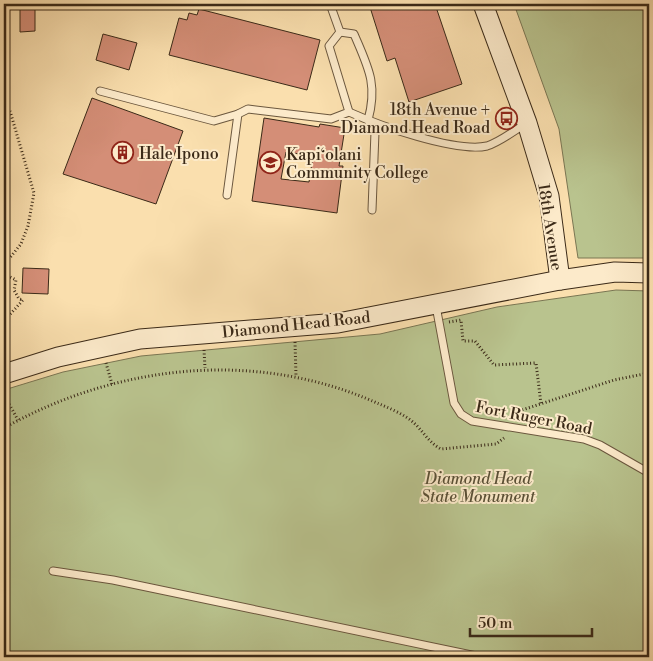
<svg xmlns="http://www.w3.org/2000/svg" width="653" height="661" font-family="'Libre Bodoni',serif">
<rect width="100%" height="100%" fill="#fadfae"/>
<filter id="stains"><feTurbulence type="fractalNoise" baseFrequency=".004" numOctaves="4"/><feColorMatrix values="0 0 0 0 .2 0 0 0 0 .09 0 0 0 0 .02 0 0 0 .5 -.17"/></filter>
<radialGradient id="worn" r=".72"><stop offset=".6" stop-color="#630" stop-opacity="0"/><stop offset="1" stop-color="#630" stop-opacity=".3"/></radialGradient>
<g fill="#b9c38e" stroke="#7a7653">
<path d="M 514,4 L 649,4 L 649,258 L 578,258 L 559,129 Z"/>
<path d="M 616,290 L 649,291 L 649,657 L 4,657 L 4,390 L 63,372 L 141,356 L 380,334 L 497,307 Z"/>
</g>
<g fill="#d48e77" stroke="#3b2a18" fill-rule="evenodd">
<path d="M 20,4 L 35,4 L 35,31 L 20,32 Z"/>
<path d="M 369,4 L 435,4 L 462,84 L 409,102 L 395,58 L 387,61 Z"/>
<path d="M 199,9 L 320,40 L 307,90 L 169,55 L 179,18 L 187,20 L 189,13 L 197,15 Z"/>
<path d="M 103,34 L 137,43 L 129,70 L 96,60 Z"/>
<path d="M 92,98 L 183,131 L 156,204 L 63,174 Z"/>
<path d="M 264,118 L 319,127 L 320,124 L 345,128 L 339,166 L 343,166 L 337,213 L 252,201 ZM 286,152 L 313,156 L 309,182 L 281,179 Z"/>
<path d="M 23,268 L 49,269 L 48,294 L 22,293 Z"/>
</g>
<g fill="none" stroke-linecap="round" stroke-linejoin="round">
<defs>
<g id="lane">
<path d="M 340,32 L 354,34 C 368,67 378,84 368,120 L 375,132 L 372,210"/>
<path d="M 100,91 L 214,121 L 238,114"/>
<path d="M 349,112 C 378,125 456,153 487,146 C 500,142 515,130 527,123"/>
<path d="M 227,195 L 238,114 L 248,109 L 331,119 L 349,112 L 329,46 L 340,32 L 330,4"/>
<path d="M 436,306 L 454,403 L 461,414 L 472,421 L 584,439 L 600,445 L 649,473"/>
<path d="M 53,571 L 113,580 L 481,657"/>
</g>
<g id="secondary">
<path d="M 483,4 L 527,123 L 549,196 L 560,280"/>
<path d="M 4,374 L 58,357 L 140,339 L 338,323 L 560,280 L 615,272 L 649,273"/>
</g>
</defs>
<use href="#lane" stroke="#6b573e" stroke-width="9"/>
<use href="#secondary" stroke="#3b2a18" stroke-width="21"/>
<g stroke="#3b2a18" stroke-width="3" stroke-dasharray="1 2.5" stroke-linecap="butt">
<path d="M 4,265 L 21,244 L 28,226 L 34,193 L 10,111"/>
<path d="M 4,274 L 16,280 L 14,290 L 19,299 L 23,300 L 4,321"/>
<path d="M 449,322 L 461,320 L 463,341 L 475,341 L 494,365 L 536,363 L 541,404"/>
<path d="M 295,342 L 296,376"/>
<path d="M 204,350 L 205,368"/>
<path d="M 106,363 L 112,384"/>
<path d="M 4,395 L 18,420"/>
<path d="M 514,416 L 519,411 L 614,380 L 649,373"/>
<path d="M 4,428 C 118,364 256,349 377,403 C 389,408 404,414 414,423 C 423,431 429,443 441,449 L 496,444 L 504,438"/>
</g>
<use href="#lane" stroke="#fceaca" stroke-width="7"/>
<use href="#secondary" stroke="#fceaca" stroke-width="19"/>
</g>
<defs>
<symbol id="bus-ring" viewBox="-11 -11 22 22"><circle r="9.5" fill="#fceaca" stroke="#8f2418" stroke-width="1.5"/><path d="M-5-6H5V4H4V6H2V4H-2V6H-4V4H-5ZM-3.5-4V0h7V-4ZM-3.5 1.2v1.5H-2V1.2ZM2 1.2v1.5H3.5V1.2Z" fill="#8f2418"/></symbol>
<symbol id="building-ring" viewBox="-11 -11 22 22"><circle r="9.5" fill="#fceaca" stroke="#8f2418" stroke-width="1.5"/><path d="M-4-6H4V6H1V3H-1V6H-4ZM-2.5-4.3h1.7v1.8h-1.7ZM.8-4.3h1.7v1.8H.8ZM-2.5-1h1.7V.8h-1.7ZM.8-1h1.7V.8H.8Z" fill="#8f2418"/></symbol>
<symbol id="university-ring" viewBox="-11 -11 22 22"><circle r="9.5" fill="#fceaca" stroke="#8f2418" stroke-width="1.5"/><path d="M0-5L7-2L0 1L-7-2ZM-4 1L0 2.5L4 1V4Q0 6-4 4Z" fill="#8f2418"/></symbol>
</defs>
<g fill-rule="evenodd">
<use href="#bus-ring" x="494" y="106" width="25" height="25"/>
<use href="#building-ring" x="110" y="140" width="25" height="25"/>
<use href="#university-ring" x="258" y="150" width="25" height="25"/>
</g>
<g text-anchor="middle" stroke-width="4" stroke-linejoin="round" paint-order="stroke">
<g font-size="16" fill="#3b2a18" stroke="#fceaca" text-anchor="start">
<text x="490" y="115" text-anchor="end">18th Avenue +<tspan x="490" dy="18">Diamond Head Road</tspan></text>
<text x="139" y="159">Hale Ipono</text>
<text x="286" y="160">Kapi‘olani<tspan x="286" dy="18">Community College</tspan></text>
</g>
<g font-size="16" fill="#3b2a18" stroke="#fceaca">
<text transform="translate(551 227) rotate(81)" y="6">18th Avenue</text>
<text transform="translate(296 324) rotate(-6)" y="6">Diamond Head Road</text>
<text transform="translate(534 417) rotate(11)" y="6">Fort Ruger Road</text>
</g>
<g font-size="16" font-style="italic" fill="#5a5036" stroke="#fceaca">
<text x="478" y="484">Diamond Head<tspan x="478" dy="18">State Monument</tspan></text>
</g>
</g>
<rect width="653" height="661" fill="none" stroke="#fadfae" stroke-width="20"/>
<rect x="5" y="5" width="643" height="651" fill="none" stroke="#3b2a18" stroke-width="2.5"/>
<rect x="10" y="10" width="633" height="641" fill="none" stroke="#3b2a18"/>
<path d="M470 628v8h122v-8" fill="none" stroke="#3b2a18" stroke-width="2.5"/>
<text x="478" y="628" font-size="15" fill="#3b2a18" stroke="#fceaca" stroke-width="4" paint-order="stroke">50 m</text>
<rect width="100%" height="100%" filter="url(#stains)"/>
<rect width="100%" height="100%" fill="url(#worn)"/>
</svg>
